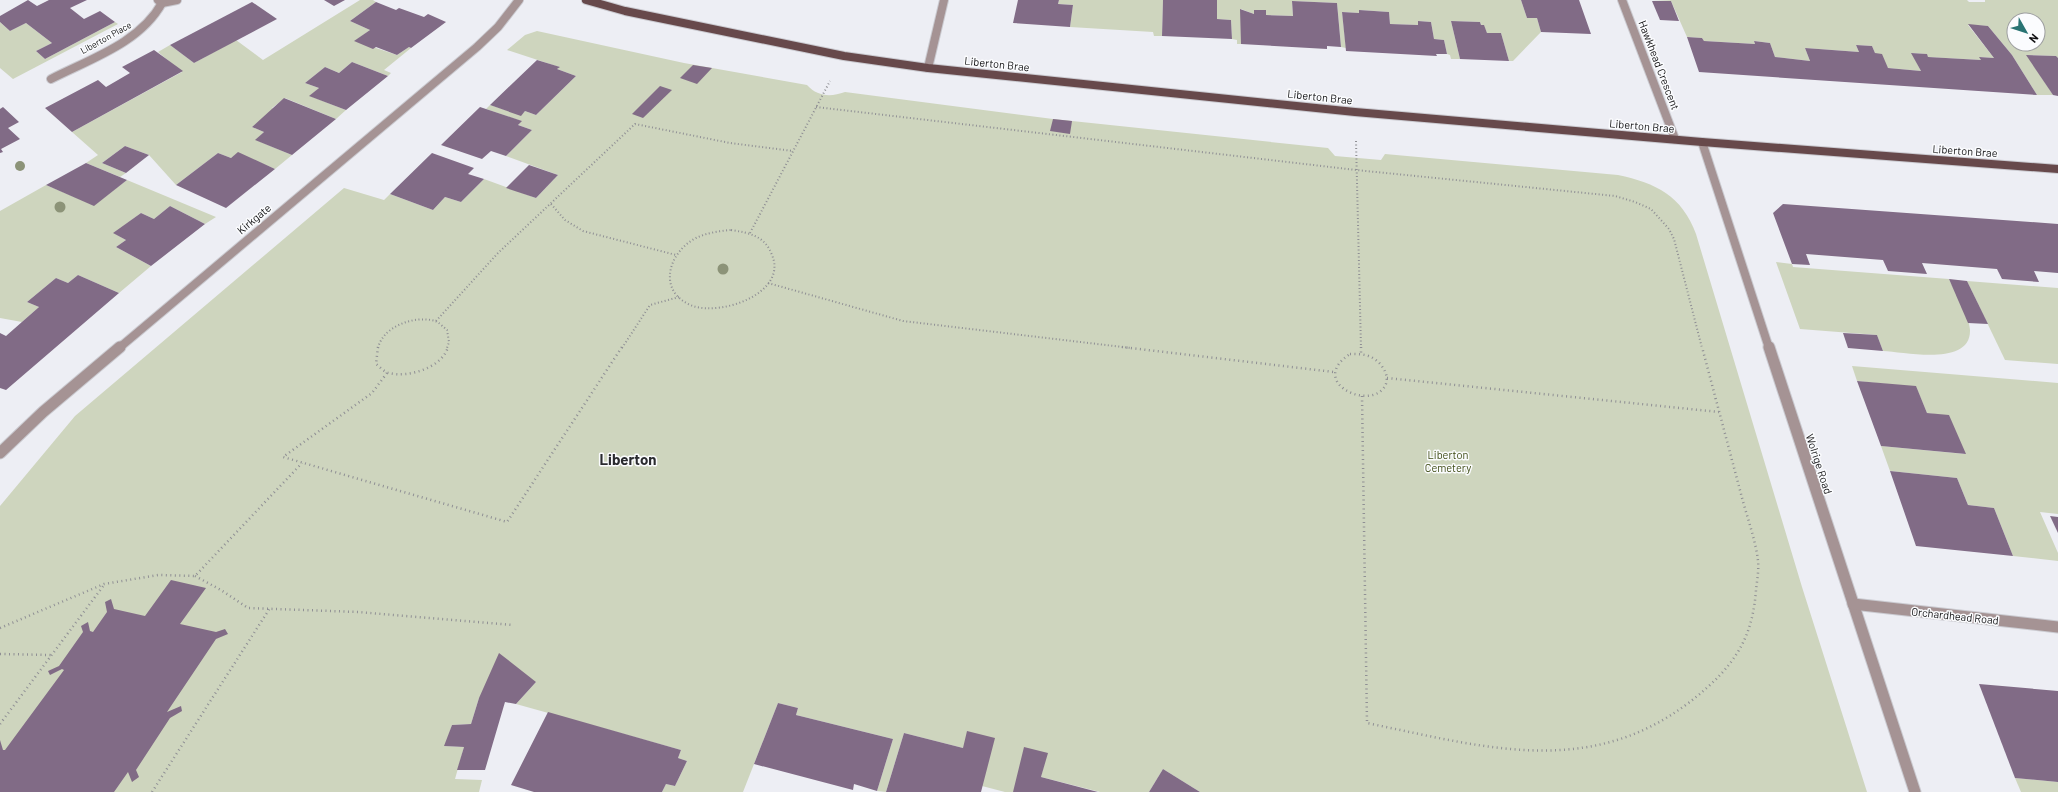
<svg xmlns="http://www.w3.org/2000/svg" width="2058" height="792" font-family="Barlow,sans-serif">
<rect width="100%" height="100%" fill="#edeef4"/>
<g fill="#ced5be" fill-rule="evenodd">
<path d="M 360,0 L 373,0 L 376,2 L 350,21 L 370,30 L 355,41 L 397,55 L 409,47 L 411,48 L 384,70 L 391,73 L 388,76 L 352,62 L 339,73 L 325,67 L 305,83 L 319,88 L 310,96 L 346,110 L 336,119 L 285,98 L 272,108 L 274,110 L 252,127 L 264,132 L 256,140 L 292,155 L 275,169 L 238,153 L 231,158 L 218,153 L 176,185 L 149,155 L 125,146 L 102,163 L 126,173 L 120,177 L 86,163 L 98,155 L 72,132 L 182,72 L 158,52 L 170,45 L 194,63 L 236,40 L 263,60 Z"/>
<path d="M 1059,0 L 1163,0 L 1162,36 L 1154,36 L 1153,32 L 1070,27 L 1073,5 L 1058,4 Z"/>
<path d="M 1217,0 L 1521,0 L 1527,18 L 1537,18 L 1541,32 L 1513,61 L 1509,61 L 1501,33 L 1487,33 L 1484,26 L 1481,25 L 1480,22 L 1451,21 L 1460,59 L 1451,59 L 1450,55 L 1447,54 L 1444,40 L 1434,39 L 1431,22 L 1418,21 L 1418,25 L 1390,24 L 1389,12 L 1359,10 L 1359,13 L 1342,12 L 1346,48 L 1341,47 L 1337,3 L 1292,1 L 1293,16 L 1266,15 L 1266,10 L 1254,10 L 1254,14 L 1241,9 L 1241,44 L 1237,44 L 1237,40 L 1232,39 L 1231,20 L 1217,19 Z"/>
<path d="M 1652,0 L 1967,0 L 1969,2 L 1985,2 L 1985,0 L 2058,0 L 2058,58 L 2056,56 L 2027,55 L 2053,95 L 2037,95 L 2012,55 L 1988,26 L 1968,25 L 1994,58 L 1980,57 L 1981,60 L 1928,57 L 1926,54 L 1912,53 L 1921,71 L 1888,68 L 1875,53 L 1872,46 L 1856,45 L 1859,52 L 1805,48 L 1810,61 L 1775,57 L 1770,43 L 1754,41 L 1755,44 L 1704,41 L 1702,38 L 1687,37 L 1671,1 ZM 2014,20 L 2038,20 L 2038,44 L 2014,44 Z"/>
<path d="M 0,22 L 10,31 L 26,23 L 52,43 L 36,51 L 45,59 L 115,22 L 118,24 L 13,79 L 0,68 Z"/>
<path d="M 537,31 L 684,63 L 807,85 C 818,97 831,97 845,92 L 1053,119 L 1328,148 L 1335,156 L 1381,160 L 1385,154 L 1618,175 C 1656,183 1682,196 1696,234 L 1802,587 L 1867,792 L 1200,792 L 1163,769 L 1149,792 L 1100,792 L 1041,777 L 1047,753 L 1013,792 L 1005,792 L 982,786 L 963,748 L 904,733 L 886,792 L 877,791 L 893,739 L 796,715 L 798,708 L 778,703 L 743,792 L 662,792 L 666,784 L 675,786 L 687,761 L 678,758 L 681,750 L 516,704 L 536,682 L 479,698 L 471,724 L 452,725 L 445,746 L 464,747 L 455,779 L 482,780 L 479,792 L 0,792 L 0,506 L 75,416 L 344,188 L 384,200 L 390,194 L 433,210 L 445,197 L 461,202 L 484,179 L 536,198 L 558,175 L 506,156 L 532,130 L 518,125 L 521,121 L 486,109 L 490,105 L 521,115 L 525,111 L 536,115 L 576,76 L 557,69 L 559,67 L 507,50 L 525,35 Z"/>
<path d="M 127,180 L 216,217 L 205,224 L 170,206 L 154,219 L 141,213 L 114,233 L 126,240 L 116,247 L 151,266 L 119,293 L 78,275 L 68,283 L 56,278 L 27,302 L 39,307 L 22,322 L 0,318 L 0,211 L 46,185 L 94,205 Z"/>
<path d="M 1776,262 L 1792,264 L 1793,267 L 1949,279 C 1956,294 1969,314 1970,330 C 1971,367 1905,352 1883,351 L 1877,335 L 1800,329 Z"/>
<path d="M 1967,281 L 2058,288 L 2058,364 L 2005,360 Z"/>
<path d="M 1852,366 L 2058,383 L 2058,514 L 2040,512 L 2058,553 L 2058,561 L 2013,556 L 1994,508 L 1968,505 L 1957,478 L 1890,471 L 1881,446 L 1965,454 L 1949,416 L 1927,413 L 1916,387 L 1857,381 Z"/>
<path d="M 2015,778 L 2058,782 L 2058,792 L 2021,792 Z"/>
</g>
<g fill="#816b86">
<path d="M 28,0 L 37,6 L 49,0 L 87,0 L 70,8 L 84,19 L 100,11 L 115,22 L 45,59 L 36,51 L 52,43 L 26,23 L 10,31 L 0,22 L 0,16 Z"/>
<path d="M 324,0 L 345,0 L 334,6 Z"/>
<path d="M 1018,0 L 1059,0 L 1058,4 L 1073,5 L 1070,27 L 1013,23 Z"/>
<path d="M 1163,0 L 1217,0 L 1217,19 L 1231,20 L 1232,39 L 1162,36 Z"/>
<path d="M 1521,0 L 1579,0 L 1591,34 L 1541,32 L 1537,18 L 1527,18 Z"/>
<path d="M 1292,1 L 1337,3 L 1341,47 L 1327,46 L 1327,49 L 1241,44 L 1240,9 L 1254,14 L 1254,10 L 1266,10 L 1266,15 L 1293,16 Z"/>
<path d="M 1652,1 L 1671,1 L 1679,21 L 1660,20 Z"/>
<path d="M 252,2 L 277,19 L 194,63 L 170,45 Z"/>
<path d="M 376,2 L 396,10 L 399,8 L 424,17 L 428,14 L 446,22 L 411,48 L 409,47 L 397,55 L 376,47 L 373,49 L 354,41 L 370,30 L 350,21 Z"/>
<path d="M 1359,10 L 1389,12 L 1390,24 L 1418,25 L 1418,21 L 1431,22 L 1434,39 L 1444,40 L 1447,54 L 1436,54 L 1437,56 L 1346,51 L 1342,12 L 1359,13 Z"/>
<path d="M 1451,21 L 1480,22 L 1481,25 L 1484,25 L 1487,33 L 1501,33 L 1509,61 L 1460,59 Z"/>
<path d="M 1968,24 L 1988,26 L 2012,55 L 2037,95 L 1699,72 L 1687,37 L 1702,38 L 1704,41 L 1755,44 L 1754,41 L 1770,43 L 1775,57 L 1810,61 L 1805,48 L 1859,52 L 1856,45 L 1872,46 L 1875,53 L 1882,54 L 1888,68 L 1921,71 L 1911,53 L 1927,54 L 1928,57 L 1981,60 L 1979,57 L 1994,58 Z"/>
<path d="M 154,50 L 183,71 L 72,132 L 45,108 L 98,80 L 106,87 L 130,73 L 122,67 Z"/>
<path d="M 2026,55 L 2056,56 L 2058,58 L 2058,96 L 2053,95 Z"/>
<path d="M 537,60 L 560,67 L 557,69 L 576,76 L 536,115 L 525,111 L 521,116 L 490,105 Z"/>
<path d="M 352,62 L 388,76 L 346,110 L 309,96 L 319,88 L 305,83 L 325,67 L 339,73 Z"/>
<path d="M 693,65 L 712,68 L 697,84 L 680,78 Z"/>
<path d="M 660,86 L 672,90 L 643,118 L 632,114 Z"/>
<path d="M 284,98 L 336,119 L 292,155 L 255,140 L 264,132 L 252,127 Z"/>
<path d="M 3,107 L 19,122 L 8,128 L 20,139 L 1,149 L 3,152 L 0,153 L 0,109 Z"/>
<path d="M 480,107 L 522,121 L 518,125 L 532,130 L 506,156 L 491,151 L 482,159 L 441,145 Z"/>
<path d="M 1053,119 L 1072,121 L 1070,134 L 1050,131 Z"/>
<path d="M 125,146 L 149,155 L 126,173 L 102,163 Z"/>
<path d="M 238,152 L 275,169 L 226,208 L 176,185 L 218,153 L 231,158 Z"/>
<path d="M 432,153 L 474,168 L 468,174 L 484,179 L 461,202 L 445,197 L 433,210 L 390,194 Z"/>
<path d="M 86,163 L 127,180 L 94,206 L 46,185 Z"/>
<path d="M 529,165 L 558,175 L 536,198 L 506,188 Z"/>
<path d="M 1783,204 L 2058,224 L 2058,273 L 2034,271 L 2039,282 L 2002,279 L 1997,269 L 1922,263 L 1927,274 L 1888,271 L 1883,260 L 1806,254 L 1810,265 L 1792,264 L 1773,213 Z"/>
<path d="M 170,206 L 205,224 L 151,266 L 116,247 L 126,240 L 113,233 L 141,213 L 154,219 Z"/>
<path d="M 78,275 L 119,293 L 6,390 L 0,388 L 0,333 L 6,336 L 39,307 L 27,302 L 56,278 L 68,283 Z"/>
<path d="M 1949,279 L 1967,281 L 1988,324 L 1968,323 Z"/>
<path d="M 1843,333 L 1877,335 L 1883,351 L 1848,348 Z"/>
<path d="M 1857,381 L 1916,386 L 1927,413 L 1949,415 L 1966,454 L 1881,446 Z"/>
<path d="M 1890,471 L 1957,478 L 1968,505 L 1994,508 L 2013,556 L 1916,546 Z"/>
<path d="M 2050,516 L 2058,517 L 2058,533 Z"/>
<path d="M 171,580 L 206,588 L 180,624 L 216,632 L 225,629 L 228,634 L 216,639 L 167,712 L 181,706 L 182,711 L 170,718 L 136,770 L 139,777 L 132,782 L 128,772 L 114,792 L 0,792 L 0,740 L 3,750 L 5,750 L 64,670 L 62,669 L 50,675 L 48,671 L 59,666 L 83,632 L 81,626 L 88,622 L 90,631 L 93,632 L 107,612 L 105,602 L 111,599 L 114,609 L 145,616 Z"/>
<path d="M 499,653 L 536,682 L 516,704 L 505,702 L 485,770 L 457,770 L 464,747 L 444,746 L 452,725 L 471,724 L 479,698 Z"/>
<path d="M 1979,684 L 2058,691 L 2058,782 L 2015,778 Z"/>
<path d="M 778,703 L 798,708 L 796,715 L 893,739 L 877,791 L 854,784 L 853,790 L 754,764 Z"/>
<path d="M 548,712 L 681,750 L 678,758 L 687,761 L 675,786 L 666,784 L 662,792 L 534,792 L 511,785 Z"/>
<path d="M 967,731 L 995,738 L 981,792 L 886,792 L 904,733 L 963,748 Z"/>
<path d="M 1024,747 L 1048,753 L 1041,777 L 1098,792 L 1013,792 Z"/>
<path d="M 1163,769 L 1200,792 L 1149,792 Z"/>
</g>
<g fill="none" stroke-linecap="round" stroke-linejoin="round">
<defs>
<g id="minor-far1">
<path d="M 1622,0 L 1675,139"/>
<path d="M 162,3 L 177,0"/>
<path d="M 928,68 L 944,0"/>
<path d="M 51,79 C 90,59 140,43 162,3 L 158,0"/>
<path d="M 1702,142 L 1769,348"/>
</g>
<g id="minor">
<path d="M 1769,347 L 1915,792"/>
<path d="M 1853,604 L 2058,627"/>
</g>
<path id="tertiary-far1" d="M 119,348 L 477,47 L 498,27 L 519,0"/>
<path id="tertiary" d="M 0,453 L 43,412 L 120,347"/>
<path id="primary" d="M 586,0 L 625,11 L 844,56 L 928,68 L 1355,112 L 1702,142 L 2058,169"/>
</defs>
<use href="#minor-far1" stroke="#cacad0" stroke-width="10"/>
<use href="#minor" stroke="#cacad0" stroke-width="13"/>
<use href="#tertiary-far1" stroke="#cacad0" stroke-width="10"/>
<use href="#tertiary" stroke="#cacad0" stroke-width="13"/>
<use href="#primary" stroke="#cacad0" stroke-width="10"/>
<g stroke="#8f8f94" stroke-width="2" stroke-dasharray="1 2.5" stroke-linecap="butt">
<path d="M 816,107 L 1356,170 L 1615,196 L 1635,202 L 1651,209 L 1669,229 L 1674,239 L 1702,348"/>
<path d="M 1356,141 L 1361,348"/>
<path d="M 551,204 L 565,220 L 583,231 L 676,255"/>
<path d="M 731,230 C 750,233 765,236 772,255 C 788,293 722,316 693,306 C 657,293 667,253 696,238 C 706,233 719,231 731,230 Z"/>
<path d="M 750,233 L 830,81"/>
<path d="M 768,283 L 903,321 L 1131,348"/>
<path d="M 436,321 L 498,253 L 635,124 L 730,143 L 793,151"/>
<path d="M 378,348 C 383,326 415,315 435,321 C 439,322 443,327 447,330 L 449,342 L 447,348"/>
<path d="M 622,348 L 650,305 L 679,297"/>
</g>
<g stroke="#8f8f94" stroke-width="2.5" stroke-dasharray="1 3.5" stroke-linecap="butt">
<path d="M 378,347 L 376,364 C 380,367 384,372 389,373 C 408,378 442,368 448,347"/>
<path d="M 1122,347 L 1334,372"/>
<path d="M 1361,347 L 1361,354"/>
<path d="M 1350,354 C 1357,354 1365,354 1371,357 C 1383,363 1393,379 1382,390 C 1364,408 1309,381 1350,354 Z"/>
<path d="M 387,373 L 372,393 L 283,457 L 507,522 L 622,347"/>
<path d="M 1387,378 L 1719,412"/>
<path d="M 1362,396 L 1367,723 C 1493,749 1603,783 1710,685 C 1740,657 1753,631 1756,590 C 1757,581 1759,570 1758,561 C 1756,541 1746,514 1741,494 C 1728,445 1715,396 1702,347"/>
<path d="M 195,576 L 221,590 L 248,608 L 358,612 L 513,625"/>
<path d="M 0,628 L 104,584 L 158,575 L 195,576 L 302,463"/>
<path d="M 0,654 L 51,655"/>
<path d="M 0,724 L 104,585"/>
<path d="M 152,792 L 270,608"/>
</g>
<use href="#minor-far1" stroke="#a59394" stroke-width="8"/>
<use href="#minor" stroke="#a59394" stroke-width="11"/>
<use href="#tertiary-far1" stroke="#a59394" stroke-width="8"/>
<use href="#tertiary" stroke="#a59394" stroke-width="11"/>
<use href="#primary" stroke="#67494b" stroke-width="8"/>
</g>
<g fill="#8c9378">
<circle cx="20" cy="166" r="5"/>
<circle cx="60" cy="207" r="5.5"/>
<circle cx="723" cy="269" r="5.5"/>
</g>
<g text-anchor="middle" stroke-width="3" stroke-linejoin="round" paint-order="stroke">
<g font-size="9" fill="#101012" stroke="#fbfcfe">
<text transform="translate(106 38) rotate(-29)" y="3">Liberton Place</text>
</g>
<g font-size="11" fill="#101012" stroke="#fbfcfe">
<text transform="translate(997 64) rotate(6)" y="4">Liberton Brae</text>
<text transform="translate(1659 65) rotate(69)" y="4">Hawkhead Crescent</text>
<text transform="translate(1320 97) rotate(6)" y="4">Liberton Brae</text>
<text transform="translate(1642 126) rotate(5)" y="4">Liberton Brae</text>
<text transform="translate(1965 151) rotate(4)" y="4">Liberton Brae</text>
<text transform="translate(254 219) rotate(-40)" y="4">Kirkgate</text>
<text transform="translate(1819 464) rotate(72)" y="4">Wolrige Road</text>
<text transform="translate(1955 616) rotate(6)" y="4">Orchardhead Road</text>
</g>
<g font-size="11" fill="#3c4912" stroke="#fbfcfe">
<text x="1448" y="459">Liberton<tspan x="1448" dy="13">Cemetery</tspan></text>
</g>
<g font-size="15" font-weight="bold" fill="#2a2b2f" stroke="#fbfcfe">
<text x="628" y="465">Liberton</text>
</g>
</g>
<g transform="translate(2026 32) rotate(129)"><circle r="19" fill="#fbfcfe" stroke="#9d9ea0"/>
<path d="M0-3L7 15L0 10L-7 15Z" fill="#297473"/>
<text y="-6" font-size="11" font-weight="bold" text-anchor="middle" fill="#101012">N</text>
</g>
</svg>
